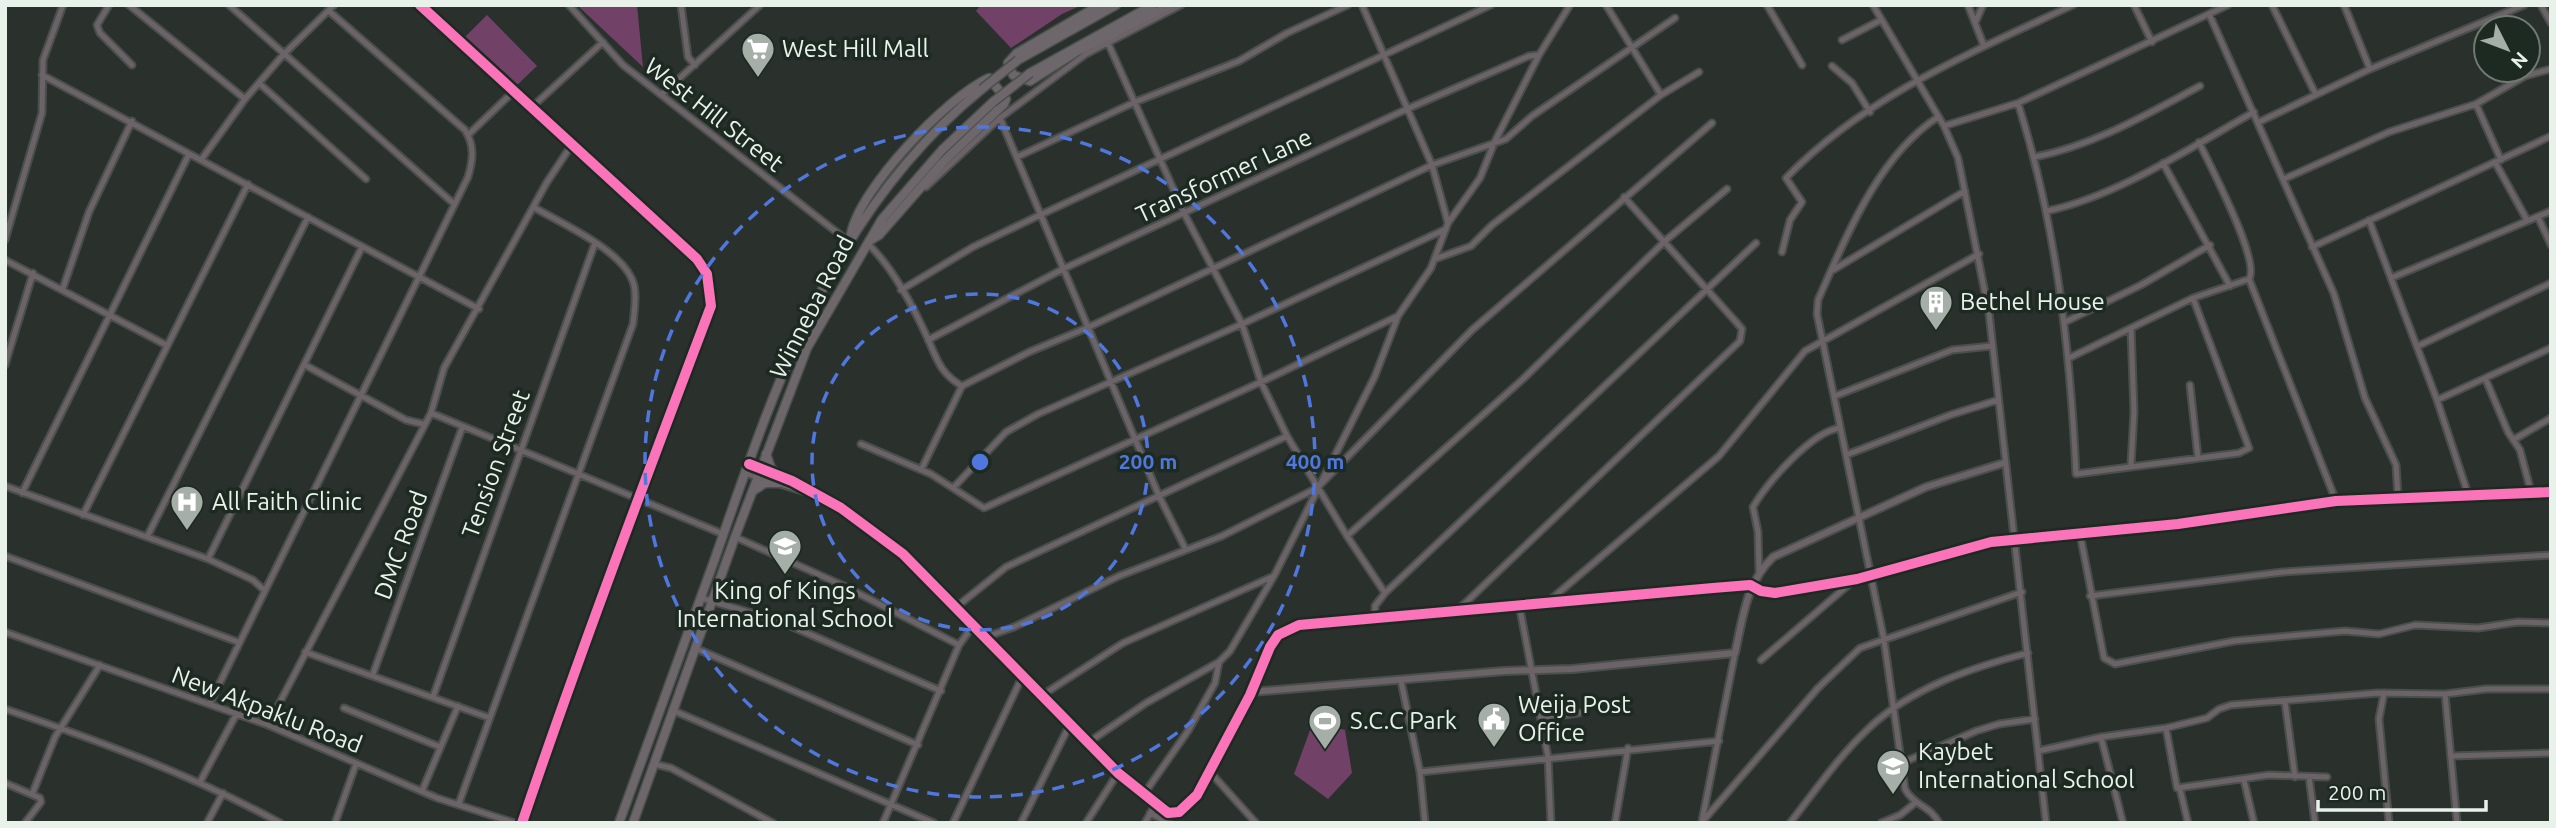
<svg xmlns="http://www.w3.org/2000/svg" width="2556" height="828" viewBox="0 0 2556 828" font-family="Ubuntu,sans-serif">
  <rect width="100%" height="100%" fill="#2a312d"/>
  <!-- green -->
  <path fill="#724167" d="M577 5H637L643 67Z
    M981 5H1082L1062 14 1011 48 976 11Z
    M487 15 537 66 516 86 464 38Z
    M1313 722 1345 730 1352 773 1328 799 1294 774Z"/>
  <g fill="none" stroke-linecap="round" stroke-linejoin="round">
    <defs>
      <path id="minor" d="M109 5 97 25 100 33 132 65
        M129 5 245 99
        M229 5 453 203
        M420 5 697 259 707 274 711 306C646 478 581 649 522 823
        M569 5 623 65 848 241
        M681 5 688 57 695 65
        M1362 5 1432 165 1448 223
        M1606 5 1661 95
        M1767 5 1802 65
        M1873 5 1944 126 1958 158 1989 313 2046 823
        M1968 5 1984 46
        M2134 5 2152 42
        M2272 5 2316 95
        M2344 5 2370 69
        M2541 5 2551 23
        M2210 16 2334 294 2365 398 2396 465 2398 497
        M1976 21 1983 5
        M1842 40 1881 20
        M1108 43 1185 215 1242 324 1261 382 1287 436 1347 536
        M1832 66 1852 83 1870 112
        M42 75 479 309
        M260 84 366 179
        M661 95 760 5
        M2018 103C2056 224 2070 347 2076 474L2239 453 2249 448 2193 298
        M2476 104 2501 160
        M532 107 603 42
        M1938 117C1878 156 1846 237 1818 300L1817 314 1884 640 1905 789C1914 806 1931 806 1939 823
        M1000 118 1159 496 1186 550
        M2259 122 2370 69 2524 5
        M1944 126 2018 103 2228 5
        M468 135 514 91
        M2199 142C2209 164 2261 261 2249 279L2336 501
        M1017 157 1135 102 1239 61 1287 33 1348 5
        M2035 157C2095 145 2147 114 2200 86
        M201 160 245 99 283 55 334 5
        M2495 162 2527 220
        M2163 163 2230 286
        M2284 179 2389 132 2476 104 2525 76 2551 69
        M926 187 1000 118 1086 54 1181 5
        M2047 211C2118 196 2191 147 2254 112
        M2538 217 2551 245
        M2369 220 2437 400 2468 494
        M5 240 42 113 43 60 63 5
        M867 243C893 267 913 306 928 339 937 360 941 374 962 386
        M2312 247 2551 136
        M1782 252 1790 220 1802 202 1786 178C1864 97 1972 52 2073 5
        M1435 259 1471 246 1492 225 1661 95 1699 72
        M5 260 166 345
        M1833 270 1965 191
        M2391 278 2551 211
        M63 288 89 212 132 121
        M901 290 973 247 1040 215 1491 5
        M2065 322 2141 285 2210 245
        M928 340 1063 269 1407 109 1529 56 1539 55
        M2418 346 2551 283
        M2069 358 2193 298 2249 279
        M5 365 33 273
        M305 365 406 420 423 424
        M2486 380 2508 432 2520 450 2531 492
        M2190 385 2198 458
        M1835 396 1952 350 1992 346
        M2437 400 2551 348
        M431 413 723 534
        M2513 440 2551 418
        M861 444 931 474 984 508 1261 382 1398 316
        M1846 455 1950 415 1998 400
        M2131 465 2134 412 2131 329
        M921 470 962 386 1029 352 1089 327 1432 165 1506 139 1532 116 1675 18
        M5 486 208 559 253 580 264 590
        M954 487 1006 432 1038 414 1242 324 1446 229
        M22 493 189 154
        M83 515 248 184
        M2080 534 2104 658 2115 664 2234 641 2299 635 2345 631 2379 634 2415 625 2478 628 2518 622 2551 623
        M147 537 308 217
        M735 537 842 585 959 645
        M5 556 238 642
        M208 559 362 247
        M1759 571 1758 532 1753 507C1767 483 1812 431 1840 428
        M1385 593 1347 536 1523 379 1665 241 1727 189
        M2090 596 2283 572 2551 555
        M701 598 779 621 941 691
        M1549 601 1719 456 1805 351 1979 254
        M1519 604 1548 757 1551 823
        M955 608 1006 567 1287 436
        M1459 609 1740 341 1742 329 1737 323 1624 197
        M1375 617V606L1385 593 1756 243
        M5 632 268 725 437 798 515 823
        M983 638 1014 627 1119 576 1222 536 1317 488 1472 330 1712 123
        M695 648 918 745
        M305 652 490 718
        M1761 660 1854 580
        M373 674 462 428
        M1401 681 1420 772 1425 823
        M1251 692 1278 635 1299 625 1713 588 1750 585 1761 591 1775 593 1857 579 1991 542 2178 524 2336 501 2551 492
        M2384 693 2379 719 2389 823
        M1044 694 1123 643 1274 576
        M2445 694 2457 823
        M433 697 595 243
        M2285 702 2295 777
        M210 703 468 177C473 160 475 146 465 130L329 11
        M344 708 440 747
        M5 709C99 741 193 775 280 823
        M672 710 934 823
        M1541 718 1579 713
        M268 725 431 413 444 368 547 182 573 143
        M2166 728 2177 788 2269 775 2327 777
        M2101 737 2123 823
        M1089 742 1146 703 1219 662
        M2038 751 2101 737 2166 728 2207 718 2219 709 2231 705 2378 693 2445 694 2486 689H2551
        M2451 756 2551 753
        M1902 763 1976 731 1999 724 2035 719
        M654 764 671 768 773 823
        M1210 772 1256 823
        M1420 772 1719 741
        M2309 777 2315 823
        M2244 780 2254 823
        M200 782 237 713
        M5 783 40 798 41 802 25 823
        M2180 789 2188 823
        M422 791 458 706
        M33 792 55 737 100 665
        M1144 794 1188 731 1215 683 1219 662 1230 651 1274 576 1375 376 1398 316 1431 268 1448 223 1480 178 1495 141 1539 55 1570 5
        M459 803 633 324C634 312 637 297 634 285 626 252 563 224 535 208
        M1150 813 1169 823
        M1702 821 1735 653
        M1702 822 1818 688 1860 648 2022 592
        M207 823 223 793
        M335 823 356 764
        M883 823 959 645 972 627
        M953 823 1023 675
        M1021 823 1071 722
        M1086 823 1118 773
        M1145 823 1155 805
        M1615 823 1628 748
        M1790 823C1815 791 1839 756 1869 728 1911 688 1973 667 2028 653
        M1881 823 1900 815 1915 803"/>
      <path id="tertiary" d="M749 464 792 481 841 508 903 554 1118 773 1168 813C1197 813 1238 718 1251 692L1504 671 1572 669 1735 653C1743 617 1746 583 1773 557L1926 487 2004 463
        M746 473 804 491"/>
      <path id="trunk" d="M1100 5 1017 53 1008 63 1013 75 1030 81 1076 52 1171 5
        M1018 60 1116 5
        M1030 73 1153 5
        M851 234C860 188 947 97 989 78L1006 99 1004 104 943 162 879 235 869 241
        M766 454 771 468 780 476
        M753 491 765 483H779
        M619 823C650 737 682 651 713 564 775 387 830 212 982 89
        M633 823 735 537 807 348 882 219 942 150 993 102"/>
    </defs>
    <!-- minor casing -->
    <use href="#minor" stroke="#494f4b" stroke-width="9"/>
    <!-- tertiary casing -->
    <use href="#tertiary" stroke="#494f4b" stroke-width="10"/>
    <!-- trunk casing -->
    <use href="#trunk" stroke="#494f4b" stroke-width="11"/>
    <!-- minor -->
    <use href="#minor" stroke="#6b6368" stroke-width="5"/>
    <!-- tertiary -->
    <use href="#tertiary" stroke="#6b6368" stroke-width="6"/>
    <!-- trunk -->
    <use href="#trunk" stroke="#6d666b" stroke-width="8"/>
    <defs>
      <path id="trunk-bridge" d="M982 89 1018 60
        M993 102 1030 73"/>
    </defs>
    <!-- trunk-bridge casing -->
    <use href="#trunk-bridge" stroke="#494f4b" stroke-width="11" stroke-linecap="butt"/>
    <!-- trunk-bridge -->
    <use href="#trunk-bridge" stroke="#6d666b" stroke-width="8"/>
    <defs>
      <path id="cycleway" d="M420 5 697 259 707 274 711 306C646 478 581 649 522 823
        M749 464 792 481 841 508 903 554 1118 773 1168 813 1179 812 1197 795 1250 695 1270 647 1278 635 1299 625 1713 588 1750 585 1761 591 1775 593 1857 579 1991 542 2178 524 2336 501 2551 492"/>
    </defs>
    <!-- cycleway casing -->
    <use href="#cycleway" stroke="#1d2a22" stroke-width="15"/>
    <!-- cycleway -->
    <use href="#cycleway" stroke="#fb73b8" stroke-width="10"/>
  </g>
  <!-- distance rings -->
  <g fill="none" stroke="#5077dd" stroke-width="3.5" stroke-dasharray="12 9">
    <circle cx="980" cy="462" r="168"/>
    <circle cx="980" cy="462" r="335"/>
  </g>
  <!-- icons -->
  <defs>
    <symbol id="supermarket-pin" viewBox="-11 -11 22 30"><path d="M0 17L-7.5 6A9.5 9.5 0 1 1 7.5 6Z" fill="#a6aea8" stroke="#1d2a22"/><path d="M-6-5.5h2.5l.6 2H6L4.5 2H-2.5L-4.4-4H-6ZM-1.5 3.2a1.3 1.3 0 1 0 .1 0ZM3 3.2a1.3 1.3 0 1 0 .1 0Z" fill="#fff"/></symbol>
    <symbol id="building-pin" viewBox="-11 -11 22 30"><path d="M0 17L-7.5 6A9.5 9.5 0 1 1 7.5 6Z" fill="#a6aea8" stroke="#1d2a22"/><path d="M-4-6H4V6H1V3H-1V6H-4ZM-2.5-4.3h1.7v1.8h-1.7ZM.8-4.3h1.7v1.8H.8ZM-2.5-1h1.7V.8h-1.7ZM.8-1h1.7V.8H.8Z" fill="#fff"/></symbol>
    <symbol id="hospital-pin" viewBox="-11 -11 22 30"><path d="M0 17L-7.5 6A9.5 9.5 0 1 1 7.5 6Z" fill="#a6aea8" stroke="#1d2a22"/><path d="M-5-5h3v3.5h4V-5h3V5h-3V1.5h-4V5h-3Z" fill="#fff"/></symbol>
    <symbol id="school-pin" viewBox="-11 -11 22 30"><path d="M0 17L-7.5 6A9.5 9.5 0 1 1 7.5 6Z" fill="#a6aea8" stroke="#1d2a22"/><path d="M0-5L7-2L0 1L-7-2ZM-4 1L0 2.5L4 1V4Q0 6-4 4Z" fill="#fff"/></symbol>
    <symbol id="civic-pin" viewBox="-11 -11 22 30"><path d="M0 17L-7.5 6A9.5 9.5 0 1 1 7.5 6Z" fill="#a6aea8" stroke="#1d2a22"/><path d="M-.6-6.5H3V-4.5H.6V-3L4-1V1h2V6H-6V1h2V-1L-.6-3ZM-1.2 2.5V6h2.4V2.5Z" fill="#fff"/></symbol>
    <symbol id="stadium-pin" viewBox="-11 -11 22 30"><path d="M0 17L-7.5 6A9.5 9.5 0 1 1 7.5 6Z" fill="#a6aea8" stroke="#1d2a22"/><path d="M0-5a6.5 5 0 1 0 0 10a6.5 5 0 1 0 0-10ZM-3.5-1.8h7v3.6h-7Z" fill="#fff"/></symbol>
  </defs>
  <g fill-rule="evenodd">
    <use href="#supermarket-pin" x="739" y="30" width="38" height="52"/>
    <use href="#building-pin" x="1917" y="283" width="38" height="52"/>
    <use href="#hospital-pin" x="168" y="483" width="38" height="52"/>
    <use href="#school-pin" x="766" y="527" width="38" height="52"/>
    <use href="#civic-pin" x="1475" y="700" width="38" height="52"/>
    <use href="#stadium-pin" x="1306" y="702" width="38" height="52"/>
    <use href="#school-pin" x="1874" y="747" width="38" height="52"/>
  </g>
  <g text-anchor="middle" stroke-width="7" stroke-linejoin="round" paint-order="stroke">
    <!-- poi labels -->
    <g font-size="24" fill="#e9f1eb" stroke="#1d2a22" text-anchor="start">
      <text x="782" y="57">West Hill Mall</text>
      <text x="1960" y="310">Bethel House</text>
      <text x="212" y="510">All Faith Clinic</text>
      <text x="785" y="599" text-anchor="middle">King of Kings<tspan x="785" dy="28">International School</tspan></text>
      <text x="1518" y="713">Weija Post<tspan x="1518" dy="28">Office</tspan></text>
      <text x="1350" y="729">S.C.C Park</text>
      <text x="1918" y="760">Kaybet<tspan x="1918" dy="28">International School</tspan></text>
    </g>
    <!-- street labels -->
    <g font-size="24" fill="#e9f1eb" stroke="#1d2a22">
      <text transform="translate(714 115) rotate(38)" y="8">West Hill Street</text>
      <text transform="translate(1224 176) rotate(-25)" y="8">Transformer Lane</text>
      <text transform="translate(812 307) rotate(-63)" y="8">Winneba Road</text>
      <text transform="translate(496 464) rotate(-70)" y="8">Tension Street</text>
      <text transform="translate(401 545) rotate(-70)" y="8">DMC Road</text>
      <text transform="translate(267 710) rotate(21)" y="8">New Akpaklu Road</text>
    </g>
  </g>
  <circle cx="980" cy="462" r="10" fill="#5077dd" stroke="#1d2a22" stroke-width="3.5"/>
  <g font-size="21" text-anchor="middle" font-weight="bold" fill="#5077dd" stroke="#1d2a22" stroke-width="7" stroke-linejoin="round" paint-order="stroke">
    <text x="1148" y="469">200 m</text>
    <text x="1315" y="469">400 m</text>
  </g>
  <!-- border -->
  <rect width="2556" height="828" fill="none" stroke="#e9f1eb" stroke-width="14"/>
  <!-- north arrow -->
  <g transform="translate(2507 49) rotate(132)"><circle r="33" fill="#1d2a22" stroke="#6f7a72" stroke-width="2"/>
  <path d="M0-5L12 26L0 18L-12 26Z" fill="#a6aea8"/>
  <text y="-10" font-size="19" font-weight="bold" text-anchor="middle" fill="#e9f1eb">N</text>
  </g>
  <!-- scale -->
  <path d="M2318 800v10h168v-10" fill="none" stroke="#e9f1eb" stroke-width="3.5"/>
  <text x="2328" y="800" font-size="21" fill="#e9f1eb" stroke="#1d2a22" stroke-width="5" paint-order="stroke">200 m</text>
</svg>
